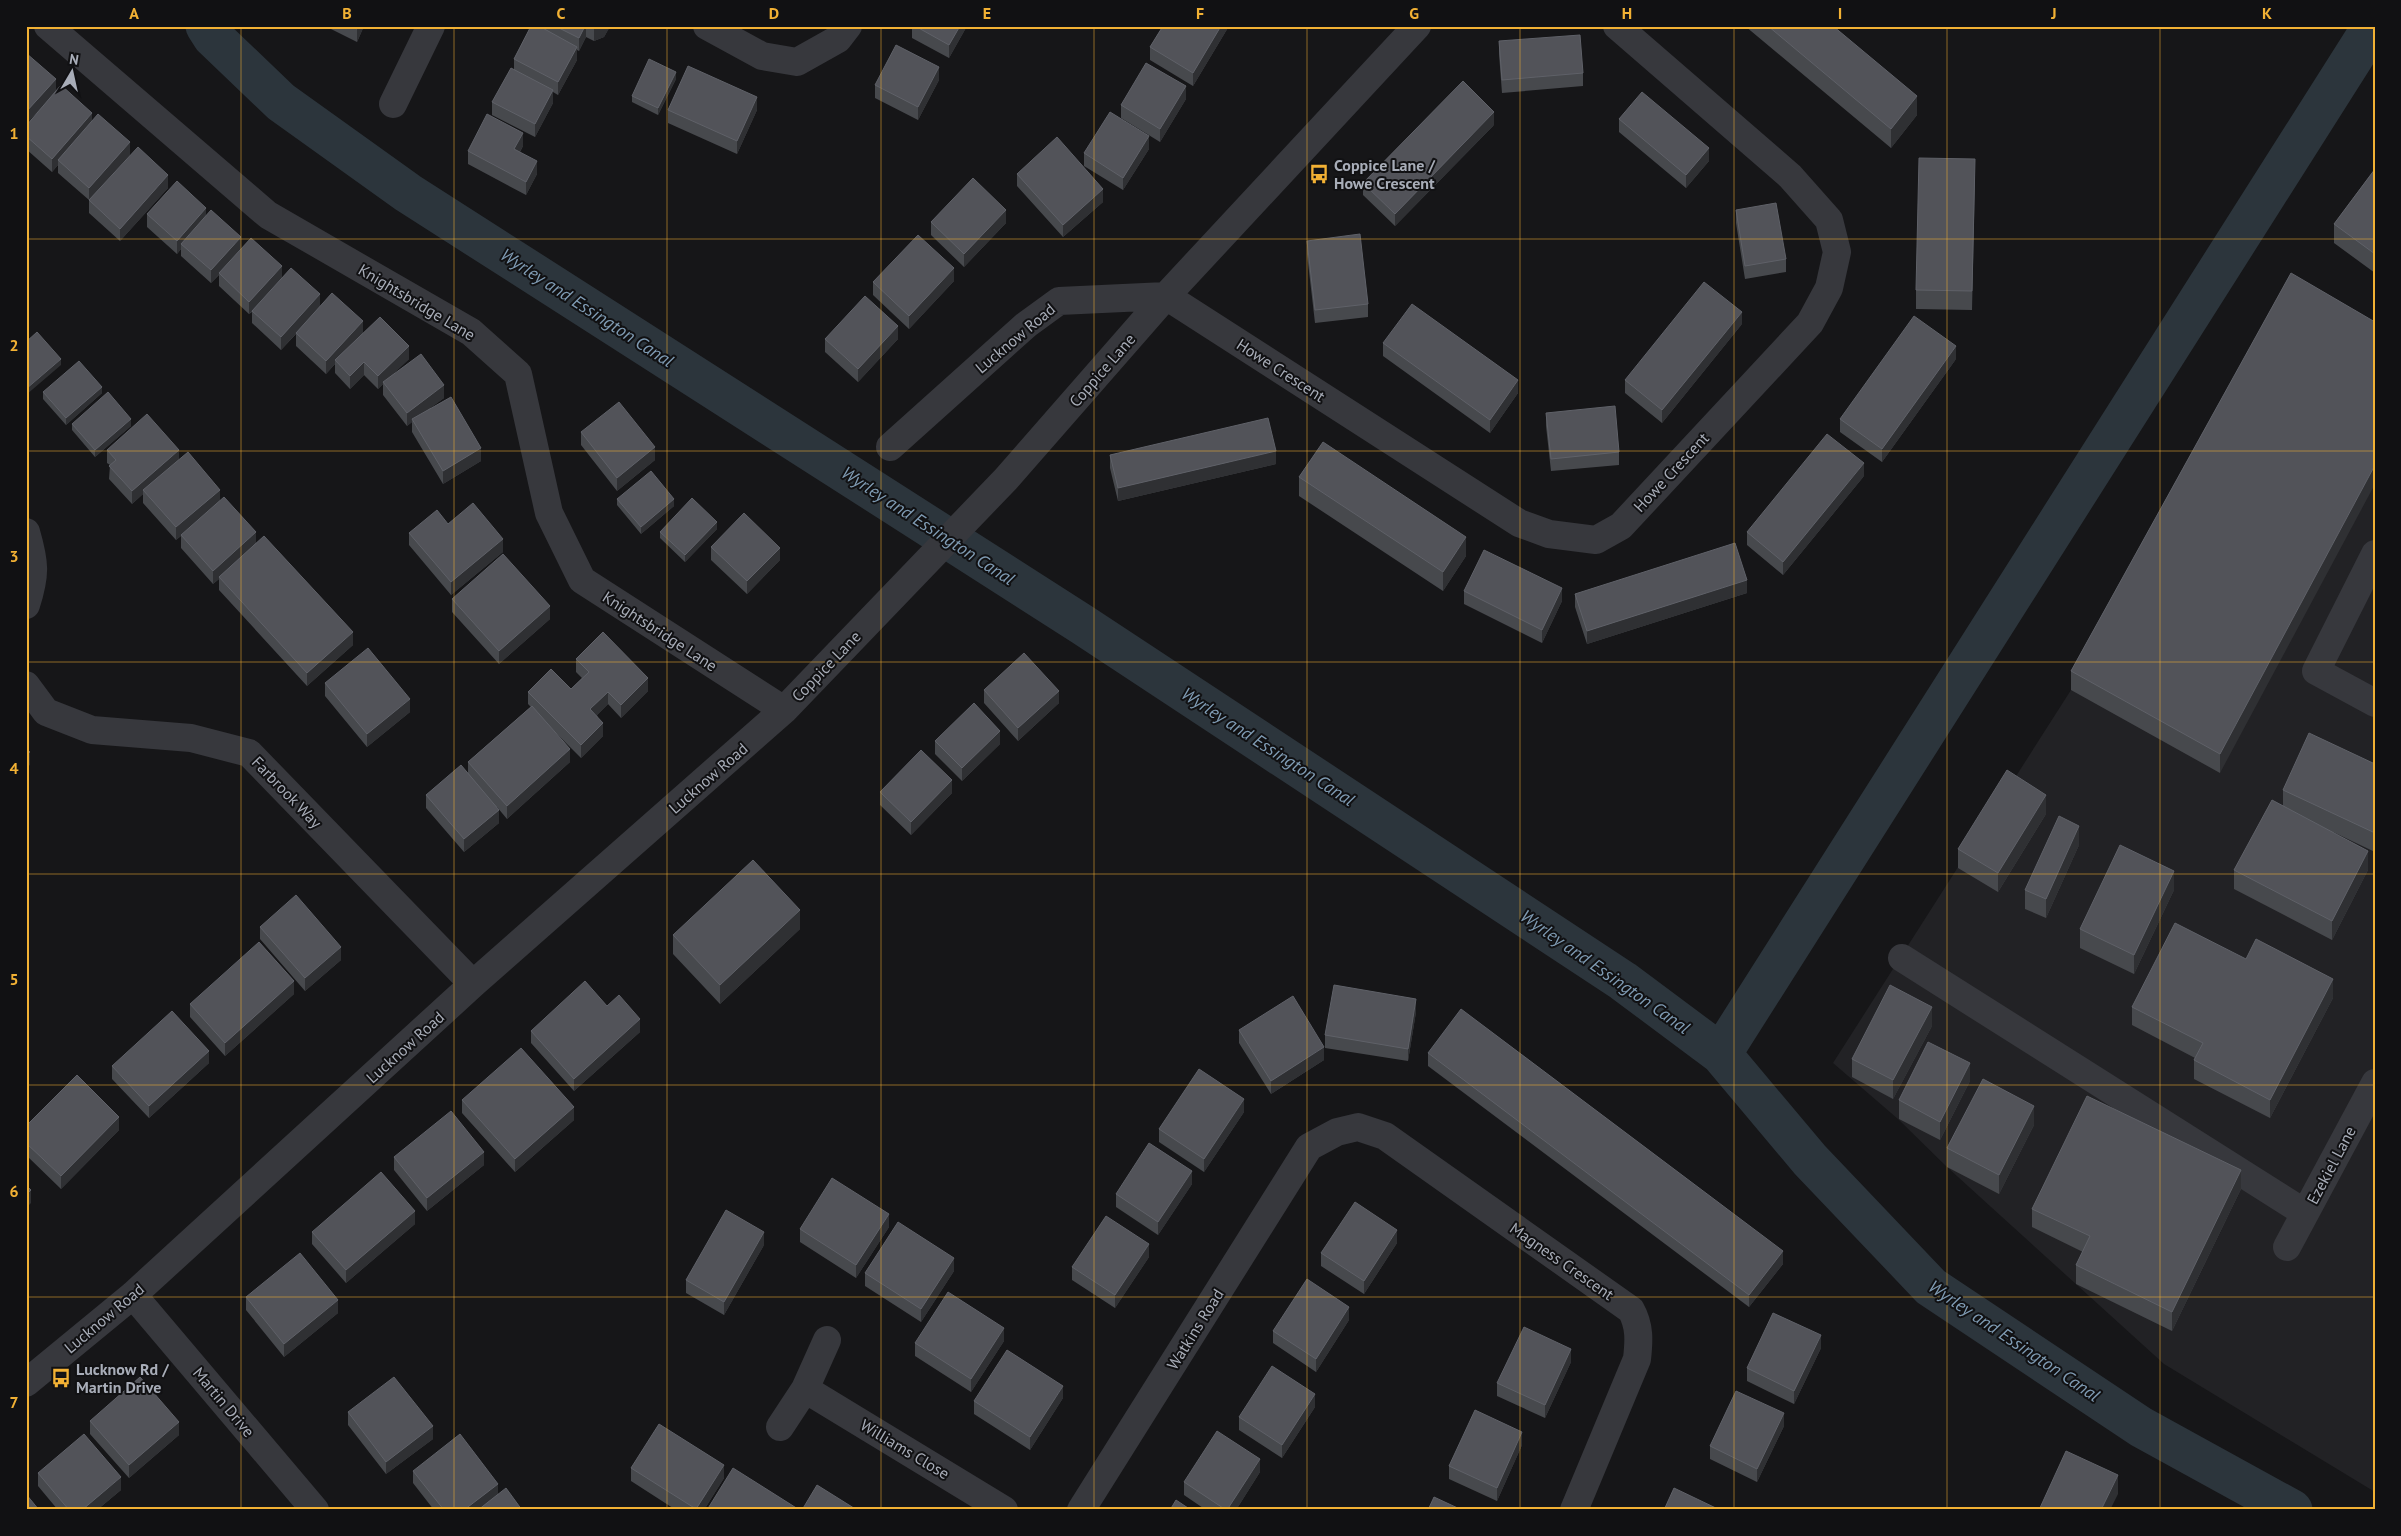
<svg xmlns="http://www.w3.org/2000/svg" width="2401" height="1536" viewBox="0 0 2401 1536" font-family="'PT Sans',sans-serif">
  <rect width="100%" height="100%" fill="#161618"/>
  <!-- built -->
  <path fill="#222225" d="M2375 341V1492L2164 1364 1947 1167 1898 1119 1833 1063 2071 690Z"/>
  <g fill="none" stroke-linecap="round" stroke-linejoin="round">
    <!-- canal -->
    <path stroke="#2c353c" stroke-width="41" d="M206 26 213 37 281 102 408 193 1083 625 1623 981 1721 1054 1810 1160 1931 1287 2141 1427 2292 1510
      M1721 1054 2373 26"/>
    <!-- minor -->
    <path stroke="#37383d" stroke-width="28" d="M48 26 268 215 471 332 518 374 549 513 582 580 784 710
      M707 26 762 56 797 62 838 39 848 26
      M393 104 431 26
      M890 447 1026 325 1059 301 1166 296 1519 523 1549 534 1596 540 1621 526 1810 323 1829 288 1837 252 1829 220 1790 176 1617 26
      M26 532C35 563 36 574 26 605
      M2375 554 2316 671 2375 703
      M26 685 46 712 92 730 191 738 249 753 473 984
      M1902 958 2305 1213
      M2287 1247 2375 1083
      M133 1295 315 1510
      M26 1383 133 1295 473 984 784 710 1006 479 1166 296 1417 26
      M805 1389 1004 1510
      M780 1427 805 1389 827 1340
      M1081 1510 1309 1147 1337 1132 1358 1127 1385 1136 1631 1310C1640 1326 1639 1341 1637 1359L1574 1510"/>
  </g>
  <!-- wall -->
  <path fill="#47494d" d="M325 26H364L357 42Z
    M531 26H610L604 37 594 41 586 37 579 51 577 50V60L558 95 553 92V103L535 137 492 115V102L514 70V59Z
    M912 26H967L949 58 912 38Z
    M1163 26H1229L1193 86 1150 60V47Z
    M1745 26H1833L1917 115 1891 148Z
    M1499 41 1583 73V86L1502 93 1499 54Z
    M26 53 56 92 92 121 130 155 101 187 168 188 120 241 89 213V200L58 173V165L52 172 26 149V126L48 101 26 124Z
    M676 79 658 115 632 102V96Z
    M939 80 918 120 875 98V85Z
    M1186 99 1160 142 1121 118V105Z
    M668 110H757L737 154 668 123Z
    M1619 119 1709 161 1686 188 1619 132Z
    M1494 125 1395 226 1363 195V183Z
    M523 146 520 152 537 174 526 195 468 164V151Z
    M1149 149 1123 190 1084 166V153Z
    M2375 169V273L2334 243V224Z
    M1017 174 1103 202 1063 237 1017 186Z
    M1975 177 1972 310 1916 309V290Z
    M1736 210 1786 259V272L1745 279 1736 223Z
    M147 214 206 215 241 250 282 278 320 306 363 334 409 359 393 374 444 398 430 408 481 461 443 484 412 432V422L407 426 383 395V384L378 389 364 375 350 389 335 373V364L326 374 296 346V334L281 350 252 323V312L249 314 219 286V275L211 283 181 256V249L177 254 147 227Z
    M931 222 1006 223 964 267 931 235Z
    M1307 241 1368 304V317L1315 323 1307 254Z
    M2291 273 2220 773 2071 690V671Z
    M954 281 909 329 873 295V282Z
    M1742 324 1662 423 1625 393V380Z
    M825 339H898L858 382 825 352Z
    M1383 343 1518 393 1490 433 1383 356Z
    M1956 359 1882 462 1840 432V419Z
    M43 392 102 393 66 425 43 399Z
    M1546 413 1619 452V465L1551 471 1546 426Z
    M72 424 131 426 95 457 72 430Z
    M581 432 655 460 617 491 581 445Z
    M107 450 179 460 220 500 256 543 353 645 307 686 219 590V579L213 584 181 548V536L176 540 143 503V494L132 504 109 479 110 465 107 463Z
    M1110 455 1276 464 1118 501 1110 468Z
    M1864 476 1783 575 1747 545V532Z
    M1299 477 1466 556 1443 591 1299 496Z
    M617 499 674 506 641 534 617 505Z
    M717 529 685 562 660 538V532Z
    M409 533 503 552 451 595 409 545Z
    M711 547 780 560 747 594 711 560Z
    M1464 591 1562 601 1542 643 1464 604Z
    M1747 593 1587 644 1575 607V594Z
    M452 599 550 619 499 664 452 612Z
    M576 659 648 691 621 718 608 704 597 715 603 736 581 758 550 727 570 762 507 819 497 807 499 823 464 852 426 808V795L468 773V762L531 707 528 704V692L571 689 582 678 576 672Z
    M325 683 410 712 367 747 325 696Z
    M984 690 1059 703 1018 741 984 703Z
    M935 741 1000 744 962 781 935 754Z
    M2375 764V852L2333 832 2368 870 2332 940 2234 889V870L2283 806V790Z
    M880 792 952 793 911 835 880 805Z
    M2046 814 1998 892 1958 868V849Z
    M2079 845 2046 918 2025 909V890Z
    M2174 890 2134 974 2080 948V929Z
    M260 927 341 960 305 991 260 939Z
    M800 929 720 1004 673 954V935Z
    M2246 959 2333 998 2270 1118 2194 1079V1060L2195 1058 2132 1025V1007Z
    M294 994 225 1056 190 1017V1004Z
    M607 1006 640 1032 574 1091 531 1043V1031Z
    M1416 1012 1408 1061 1325 1048V1035Z
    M1932 1026 1893 1099 1852 1077V1059Z
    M1239 1030 1324 1060 1271 1094 1239 1043Z
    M1428 1053 1783 1264 1749 1307 1428 1066Z
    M209 1063 149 1118 112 1079V1066Z
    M1970 1081 1940 1140 1899 1119V1100Z
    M462 1100 574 1120 515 1172 462 1113Z
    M1244 1112 1204 1172 1159 1142V1129Z
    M2034 1125 1999 1194 1947 1167V1148Z
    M26 1126 119 1130 61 1189 26 1155Z
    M394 1157 484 1165 427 1211 394 1170Z
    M1192 1184 1158 1235 1116 1207V1194Z
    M2241 1189 2172 1331 2076 1284V1265L2083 1252 2032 1227V1209Z
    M415 1224 346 1283 312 1244V1232Z
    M889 1227 856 1278 800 1242V1229Z
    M1397 1243 1364 1294 1321 1266V1253Z
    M764 1245 724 1315 686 1293V1280Z
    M1149 1257 1115 1308 1072 1280V1267Z
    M954 1271 921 1322 865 1286V1273Z
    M246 1297 338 1313 284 1357 246 1310Z
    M1349 1320 1316 1372 1273 1343V1331Z
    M1004 1341 971 1392 915 1356V1343Z
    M1821 1348 1794 1404 1747 1381V1368Z
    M1571 1362 1545 1418 1497 1396V1383Z
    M1063 1398 1030 1450 974 1414V1401Z
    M1315 1407 1282 1458 1239 1430V1417Z
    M348 1412 433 1439 386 1474 348 1425Z
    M90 1421 179 1435 129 1478 90 1434Z
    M1784 1426 1757 1482 1710 1459V1446Z
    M1522 1445 1497 1501 1449 1479V1466Z
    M631 1468 724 1478 704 1510H676L631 1481Z
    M413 1471 498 1494 522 1510H434L413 1483Z
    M1260 1472 1236 1510H1206L1184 1495V1482Z
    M38 1473 121 1490 97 1510H58L38 1486Z"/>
  <!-- shaded-wall -->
  <path fill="#2f3033" d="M358 26H364L357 42V29Z
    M585 26H586V37L579 51V38Z
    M600 26H610V27L604 37 594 41V28Z
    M960 26H967L949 58V45Z
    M1221 26H1229L1193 86V73Z
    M577 47V60L558 95V82Z
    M939 67V80L918 120V107Z
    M676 72V79L658 115V108Z
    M56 79V92L26 124V112Z
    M1186 86V99L1160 142V129Z
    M553 90V103L535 137V124Z
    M1917 96V115L1891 148V129Z
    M757 97V110L737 154V141Z
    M1494 112V125L1395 226V214Z
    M92 113V126L58 160V165L52 172V159Z
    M523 133V146L514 162V149Z
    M1149 136V149L1123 190V178Z
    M130 142V155L89 201V188Z
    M1709 148V161L1686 188V175Z
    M537 161V174L526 195V182Z
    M168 175V188L120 241V229Z
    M1103 189V202L1063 237V225Z
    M206 208V221L181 244V249L177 254V241Z
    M1006 210V223L964 267V254Z
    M241 237V250L211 283V270Z
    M282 266V279L249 314V302Z
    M954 268V281L909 329V316Z
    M320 294V307L281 350V337Z
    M1742 312V324L1662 423V410Z
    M363 321V334L335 360V364L326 374V361Z
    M28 322V328L26 330V324Z
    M898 326V339L858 382V369Z
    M409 346V359L384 383 383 382V384L378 389V376Z
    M1956 346V359L1882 462V449Z
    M61 359V365L26 395V389Z
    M364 362V375L350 389V376Z
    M1518 380V393L1490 433V420Z
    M444 385V398L413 421 412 419V422L407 426V413Z
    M102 387V393L66 425V418Z
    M131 419V426L95 457V450Z
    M655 447V460L617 491V478Z
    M481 448V461L443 484V471Z
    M179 450V463L143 490V494L132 504V491Z
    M1276 451V464L1118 501V488Z
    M1864 463V476L1783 575V562Z
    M2375 465V484L2220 773V754Z
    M220 490V503L176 540V527Z
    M674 499V506L641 534V527Z
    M717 522V529L685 562V555Z
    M256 532V545L219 577V579L213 584V571Z
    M1466 537V556L1443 591V572Z
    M503 539V552L451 595V582Z
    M780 548V560L747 594V581Z
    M1747 580V593L1587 644V631Z
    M1562 588V601L1542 643V630Z
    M550 606V619L499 664V651Z
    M353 632V645L307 686V673Z
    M648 678V691L621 718V705Z
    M1059 691V703L1018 741V728Z
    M608 692V704L590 722V709Z
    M410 699V712L367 747V734Z
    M603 723V736L581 758V745Z
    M1000 731V744L962 781V768Z
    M570 749V762L507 819V806Z
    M30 752V765L26 768V755Z
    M952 780V793L911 835V822Z
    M2046 795V814L1998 892V873Z
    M499 810V823L464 852V839Z
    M2079 826V845L2046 918V899Z
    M2368 851V870L2332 940V921Z
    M2174 871V890L2134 974V955Z
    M800 910V929L720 1004V985Z
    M341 947V960L305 991V978Z
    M2333 979V998L2270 1118V1100Z
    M294 981V994L225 1056V1043Z
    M1416 999V1012L1408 1061V1049Z
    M1932 1007V1026L1893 1099V1080Z
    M640 1019V1032L574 1091V1079Z
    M1324 1047V1060L1271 1094V1081Z
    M209 1051V1063L149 1118V1106Z
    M1970 1063V1081L1940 1140V1122Z
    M1244 1099V1112L1204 1172V1159Z
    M2034 1106V1125L1999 1194V1175Z
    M574 1107V1120L515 1172V1159Z
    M119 1117V1130L61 1189V1176Z
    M484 1152V1165L427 1211V1198Z
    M2241 1170V1189L2172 1331V1312Z
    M1192 1171V1184L1158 1235V1222Z
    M31 1190V1203L26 1208V1195Z
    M415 1211V1224L346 1283V1270Z
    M889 1214V1227L856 1278V1265Z
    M1397 1230V1243L1364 1294V1281Z
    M764 1232V1245L724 1315V1302Z
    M1149 1244V1257L1115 1308V1295Z
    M1783 1251V1264L1749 1307V1295Z
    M954 1258V1271L921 1322V1309Z
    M338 1300V1313L284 1357V1344Z
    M1349 1307V1320L1316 1372V1359Z
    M1004 1328V1341L971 1392V1379Z
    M1821 1335V1348L1794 1404V1391Z
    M1571 1349V1362L1545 1418V1405Z
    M1063 1386V1398L1030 1450V1437Z
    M1315 1394V1407L1282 1458V1445Z
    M1784 1413V1426L1757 1482V1469Z
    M179 1422V1435L129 1478V1465Z
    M433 1426V1439L386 1474V1462Z
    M1522 1432V1445L1497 1501V1488Z
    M1260 1459V1472L1236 1510H1227Z
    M724 1465V1478L704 1510H696Z
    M2118 1475V1494L2110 1510H2101Z
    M121 1477V1490L97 1510H82Z
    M498 1484V1497L481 1510H464Z"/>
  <!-- building -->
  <path fill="#525359" stroke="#5f6168" d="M351 26H358L357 29Z
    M531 26H539L577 47 558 82 514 59Z
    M555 26H585L579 38Z
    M590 26H600L594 28Z
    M915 26H960L949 45Z
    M1163 26H1221L1193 73 1150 47Z
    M1768 26H1833L1917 96 1891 129Z
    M1580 35 1583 73 1502 80 1499 41Z
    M896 45 939 67 918 107 875 85Z
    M26 53 56 79 26 112Z
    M649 59 676 72 658 108 632 96Z
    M1146 63 1186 86 1160 129 1121 105Z
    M688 66 757 97 737 141 668 110Z
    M511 68 553 90 535 124 492 102Z
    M1463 81 1494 112 1395 214 1363 183Z
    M61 85 92 113 52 159 26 136V126Z
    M1642 92 1709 148 1686 175 1619 119Z
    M1110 112 1149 136 1123 178 1084 153Z
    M98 114 130 142 89 188 58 160Z
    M487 114 523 133 514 149 537 161 526 182 468 151Z
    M1057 137 1103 189 1063 225 1017 174Z
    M138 147 168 175 120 229 89 200Z
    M1919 158 1975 159 1972 291 1916 290Z
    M2375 169V254L2334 224Z
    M973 178 1006 210 964 254 931 222Z
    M177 181 206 208 177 241 147 214Z
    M1776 203 1786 259 1745 266 1736 210Z
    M211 210 241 237 211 270 181 244Z
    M1360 234 1368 304 1315 310 1307 241Z
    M918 235 954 268 909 316 873 282Z
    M251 238 282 266 249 302 219 273Z
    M291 268 320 294 281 337 252 311Z
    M2291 273 2375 322V465L2220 754 2071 671Z
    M1704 282 1742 312 1662 410 1625 380Z
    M332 293 363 321 326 361 296 333Z
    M865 296 898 326 858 369 825 339Z
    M1412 304 1518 380 1490 420 1383 343Z
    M1914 316 1956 346 1882 449 1840 419Z
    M380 317 409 346 378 376 364 362 350 376 335 360Z
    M37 332 61 359 26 389V342Z
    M421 354 444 385 407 413 383 382Z
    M79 361 102 387 66 418 43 392Z
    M108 392 131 419 95 450 72 424Z
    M451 397 481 448 443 471 412 419Z
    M619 402 655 447 617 478 581 432Z
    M1615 406 1619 452 1551 459 1546 413Z
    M147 414 179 450 132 491 109 466 116 460 107 450Z
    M1268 418 1276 451 1118 488 1110 455Z
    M1827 434 1864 463 1783 562 1747 532Z
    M1323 442 1466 537 1443 572 1299 477Z
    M188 452 220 490 176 527 143 490Z
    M651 471 674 499 641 527 617 499Z
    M224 497 256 532 213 571 181 535Z
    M692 498 717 522 685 555 660 532Z
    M473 503 503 539 451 582 409 533 437 510 448 524Z
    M744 513 780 548 747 581 711 547Z
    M264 536 353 632 307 673 219 577Z
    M1735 543 1747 580 1587 631 1575 594Z
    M1484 550 1562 588 1542 630 1464 591Z
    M503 554 550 606 499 651 452 599Z
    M603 632 648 678 621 705 608 692 590 709 603 723 581 745 528 692 551 669 571 689 589 672 576 659Z
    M368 648 410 699 367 734 325 683Z
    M1024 653 1059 691 1018 728 984 690Z
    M974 703 1000 731 962 768 935 741Z
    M532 706 570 749 507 806 468 762Z
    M2309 733 2375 764V833L2283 790Z
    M26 748 30 752 26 755Z
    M921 750 952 780 911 822 880 792Z
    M461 765 499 810 464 839 426 795Z
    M2007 770 2046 795 1998 873 1958 849Z
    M2272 800 2368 851 2332 921 2234 870Z
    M2059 816 2079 826 2046 899 2025 890Z
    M2120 845 2174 871 2134 955 2080 929Z
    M753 860 800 910 720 985 673 935Z
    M296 895 341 947 305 978 260 927Z
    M2175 923 2246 959 2256 939 2333 979 2270 1100 2194 1060 2203 1043 2132 1007Z
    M259 942 294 981 225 1043 190 1004Z
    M585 981 607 1006 619 995 640 1019 574 1079 531 1031Z
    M1334 985 1416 999 1408 1049 1325 1035Z
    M1890 985 1932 1007 1893 1080 1852 1059Z
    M1293 996 1324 1047 1271 1081 1239 1030Z
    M1461 1009 1783 1251 1749 1295 1428 1053Z
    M172 1011 209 1051 149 1106 112 1066Z
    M1928 1042 1970 1063 1940 1122 1899 1100Z
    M521 1048 574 1107 515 1159 462 1100Z
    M1199 1069 1244 1099 1204 1159 1159 1129Z
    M77 1075 119 1117 61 1176 26 1143V1126Z
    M1983 1079 2034 1106 1999 1175 1947 1148Z
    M2087 1096 2241 1170 2172 1312 2076 1265 2090 1236 2032 1209Z
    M451 1111 484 1152 427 1198 394 1157Z
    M1149 1143 1192 1171 1158 1222 1116 1194Z
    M381 1172 415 1211 346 1270 312 1232Z
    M832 1178 889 1214 856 1265 800 1229Z
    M26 1185 31 1190 26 1195Z
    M1355 1202 1397 1230 1364 1281 1321 1253Z
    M726 1210 764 1232 724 1302 686 1280Z
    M1106 1216 1149 1244 1115 1295 1072 1267Z
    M898 1222 954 1258 921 1309 865 1273Z
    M300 1253 338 1300 284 1344 246 1297Z
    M1307 1279 1349 1307 1316 1359 1273 1331Z
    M948 1292 1004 1328 971 1379 915 1343Z
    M1773 1313 1821 1335 1794 1391 1747 1368Z
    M1524 1327 1571 1349 1545 1405 1497 1383Z
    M1007 1350 1063 1386 1030 1437 974 1401Z
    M1272 1366 1315 1394 1282 1445 1239 1417Z
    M140 1377 179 1422 129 1465 90 1421Z
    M394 1377 433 1426 386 1462 348 1412Z
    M1736 1391 1784 1413 1757 1469 1710 1446Z
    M1475 1410 1522 1432 1497 1488 1449 1466Z
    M659 1424 724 1465 696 1509 631 1468Z
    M1217 1431 1260 1459 1227 1510H1226L1184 1482Z
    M84 1434 121 1477 82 1510H69L38 1473Z
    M460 1434 498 1484 464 1510H444L413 1471Z
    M2066 1451 2118 1475 2101 1510H2039Z
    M733 1468 798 1509V1510H707Z
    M817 1485 857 1510H802Z
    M506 1488 522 1510H478Z
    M1674 1488 1720 1510H1664Z
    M26 1494 39 1510H26Z
    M1434 1497 1462 1510H1428Z
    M1176 1500 1191 1510H1170Z"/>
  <!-- grid -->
  <path fill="none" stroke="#f2b134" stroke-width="1" stroke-opacity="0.55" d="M241 26V1510M454 26V1510M667 26V1510M881 26V1510M1094 26V1510M1307 26V1510M1520 26V1510M1734 26V1510M1947 26V1510M2160 26V1510M26 239H2375M26 451H2375M26 662H2375M26 874H2375M26 1085H2375M26 1297H2375"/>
  <!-- icons -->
  <defs>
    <symbol id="bus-bare" viewBox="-9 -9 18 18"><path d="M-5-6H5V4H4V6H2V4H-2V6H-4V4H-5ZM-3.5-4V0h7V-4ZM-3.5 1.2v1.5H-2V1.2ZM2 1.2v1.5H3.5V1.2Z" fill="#f2b134" stroke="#111113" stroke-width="2.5" paint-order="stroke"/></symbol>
  </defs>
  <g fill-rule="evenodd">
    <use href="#bus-bare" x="1305" y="160" width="28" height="28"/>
    <use href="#bus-bare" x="47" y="1364" width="28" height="28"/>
  </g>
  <g text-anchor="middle" stroke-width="4" stroke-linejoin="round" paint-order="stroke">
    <!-- poi labels -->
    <g font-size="16" font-weight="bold" fill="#a8adb8" stroke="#111113" text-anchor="start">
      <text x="1334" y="171">Coppice Lane /<tspan x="1334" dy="18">Howe Crescent</tspan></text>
      <text x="76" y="1375">Lucknow Rd /<tspan x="76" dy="18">Martin Drive</tspan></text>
    </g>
    <!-- street labels -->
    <g font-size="16" fill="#a8adb8" stroke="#111113">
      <text transform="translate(417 302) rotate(31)" y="6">Knightsbridge Lane</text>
      <text transform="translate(1015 338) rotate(-40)" y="6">Lucknow Road</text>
      <text transform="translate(1102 370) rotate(-49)" y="6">Coppice Lane</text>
      <text transform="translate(1281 370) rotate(33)" y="6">Howe Crescent</text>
      <text transform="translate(1671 472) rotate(-47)" y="6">Howe Crescent</text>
      <text transform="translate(660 631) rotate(33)" y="6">Knightsbridge Lane</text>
      <text transform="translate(826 666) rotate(-46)" y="6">Coppice Lane</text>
      <text transform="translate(708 778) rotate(-41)" y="6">Lucknow Road</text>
      <text transform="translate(287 792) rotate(46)" y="6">Farbrook Way</text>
      <text transform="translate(405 1047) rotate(-42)" y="6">Lucknow Road</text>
      <text transform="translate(2331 1165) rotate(-62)" y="6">Ezekiel Lane</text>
      <text transform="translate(1562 1261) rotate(35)" y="6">Magness Crescent</text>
      <text transform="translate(104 1318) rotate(-40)" y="6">Lucknow Road</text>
      <text transform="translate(1195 1329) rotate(-58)" y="6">Watkins Road</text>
      <text transform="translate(224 1402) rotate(50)" y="6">Martin Drive</text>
      <text transform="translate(905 1449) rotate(31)" y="6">Williams Close</text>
    </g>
    <!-- water labels -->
    <g font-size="18" font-style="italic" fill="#7f9bb3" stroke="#111113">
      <text transform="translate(587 308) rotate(33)" y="6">Wyrley and Essington Canal</text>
      <text transform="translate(928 526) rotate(33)" y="6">Wyrley and Essington Canal</text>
      <text transform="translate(1268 747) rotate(33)" y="6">Wyrley and Essington Canal</text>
      <text transform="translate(1605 972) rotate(35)" y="6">Wyrley and Essington Canal</text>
      <text transform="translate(2014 1341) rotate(34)" y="6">Wyrley and Essington Canal</text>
    </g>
  </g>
  <!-- border -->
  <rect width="2401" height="1536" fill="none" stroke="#111113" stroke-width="55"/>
  <!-- north arrow -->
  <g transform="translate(72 72) rotate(9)" stroke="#111113" stroke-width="4" paint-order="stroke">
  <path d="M0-4L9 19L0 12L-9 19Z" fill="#a8adb8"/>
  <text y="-8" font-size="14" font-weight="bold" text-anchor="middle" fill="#a8adb8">N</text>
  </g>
  <rect x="28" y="28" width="2346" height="1480" fill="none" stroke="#f2b134" stroke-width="2"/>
  <g font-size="16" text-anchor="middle" font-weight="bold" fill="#f2b134">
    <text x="134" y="19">A</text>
    <text x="347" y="19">B</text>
    <text x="561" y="19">C</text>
    <text x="774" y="19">D</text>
    <text x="987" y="19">E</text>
    <text x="1200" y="19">F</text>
    <text x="1414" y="19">G</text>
    <text x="1627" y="19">H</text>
    <text x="1840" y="19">I</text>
    <text x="2054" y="19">J</text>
    <text x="2267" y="19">K</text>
    <text x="14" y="139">1</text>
    <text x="14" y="351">2</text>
    <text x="14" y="562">3</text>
    <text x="14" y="774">4</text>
    <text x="14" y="985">5</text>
    <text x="14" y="1197">6</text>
    <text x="14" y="1408">7</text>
  </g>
</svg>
